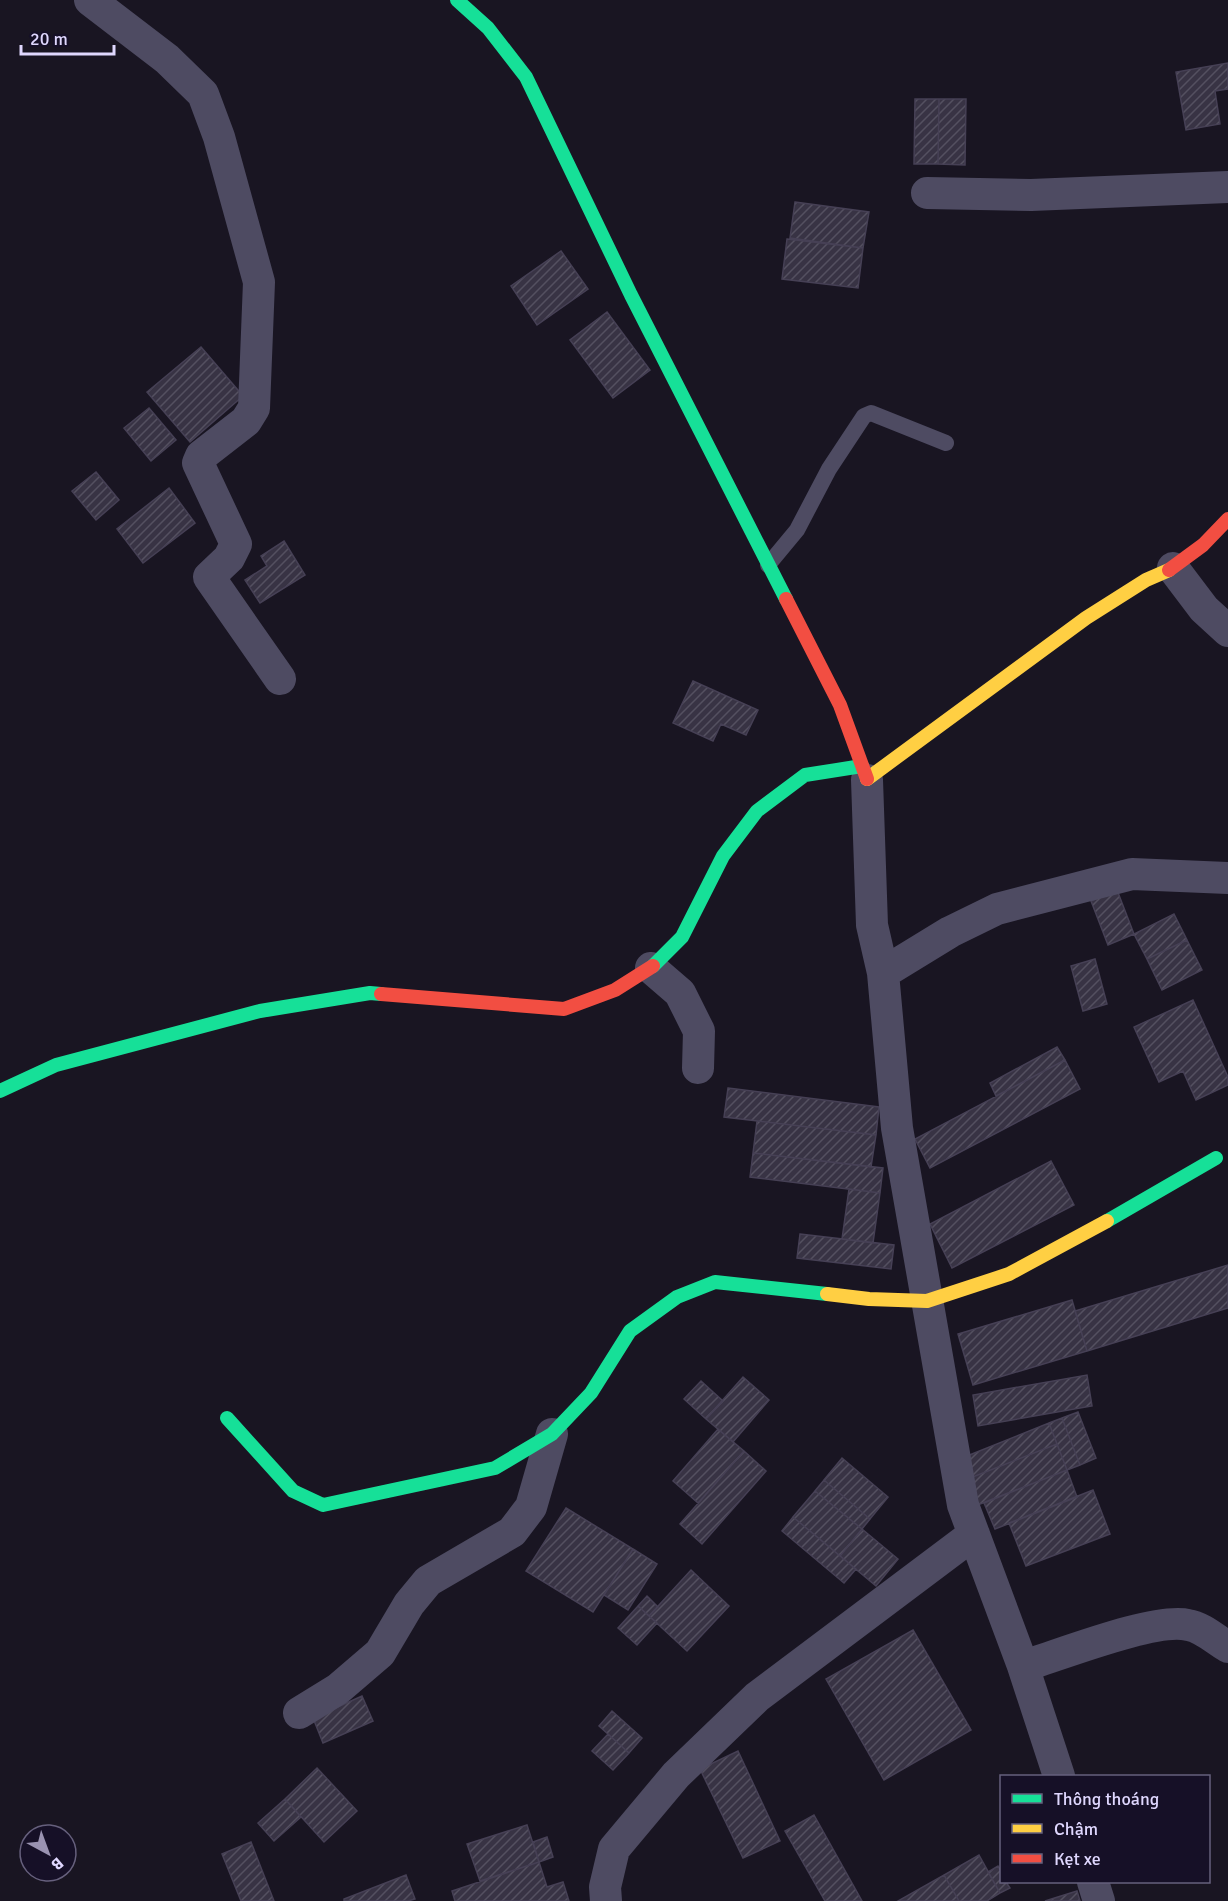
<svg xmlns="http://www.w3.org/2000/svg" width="1228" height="1901" viewBox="0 0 1228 1901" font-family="Signika,sans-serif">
  <defs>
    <pattern id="building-hatch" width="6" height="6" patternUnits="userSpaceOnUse" patternTransform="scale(1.5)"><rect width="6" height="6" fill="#383344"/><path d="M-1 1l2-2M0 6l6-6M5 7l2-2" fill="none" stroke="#545060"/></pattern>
  </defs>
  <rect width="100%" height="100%" fill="#191522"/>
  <!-- building -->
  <path fill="url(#building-hatch)" stroke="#464055" stroke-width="1.5" d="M1228 63V89L1215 91 1220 124 1186 130 1176 72Z
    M915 99H939L938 164H914Z
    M939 99H966L965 165 938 164Z
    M795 202 869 212 863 248 790 238Z
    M787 239 863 248 858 288 782 279Z
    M561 251 588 289 537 325 511 286Z
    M607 312 650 370 613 398 570 340Z
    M201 347 243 396 190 442 147 392Z
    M149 408 176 440 151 461 124 428Z
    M96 472 119 500 96 520 72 491Z
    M169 488 195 523 143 563 117 529Z
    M284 541 305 575 260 603 245 580 267 566 261 556Z
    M693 681 758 710 746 735 721 724 713 741 673 723Z
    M1117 890 1134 934 1108 945 1091 901Z
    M1174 914 1187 940 1147 959 1134 934Z
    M1187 940 1202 970 1162 990 1147 959Z
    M1095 959 1107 1004 1083 1011 1071 966Z
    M1193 1000 1228 1077V1085L1196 1100 1183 1071 1159 1082 1134 1027Z
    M1057 1047 1065 1060 996 1096 990 1083Z
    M1065 1060 1080 1089 930 1168 915 1139Z
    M728 1088 879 1107 876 1135 724 1117Z
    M757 1121 876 1135 871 1167 753 1153Z
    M753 1153 883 1168 880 1193 750 1177Z
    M1051 1161 1074 1205 952 1268 930 1224Z
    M849 1189 880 1193 873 1243 842 1239Z
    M800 1234 894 1245 891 1269 797 1258Z
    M1228 1265V1308L1087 1351 1075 1311Z
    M1072 1300 1087 1351 973 1385 958 1334Z
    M1087 1375 1092 1406 978 1426 973 1395Z
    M743 1377 769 1400 733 1442 706 1419Z
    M701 1381 723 1401 706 1419 684 1399Z
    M1078 1412 1096 1458 1080 1465 1062 1418Z
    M1062 1418 1080 1465 1067 1470 1049 1423Z
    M1049 1423 1057 1444 965 1480 957 1460Z
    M718 1429 744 1451 698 1503 673 1481Z
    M1057 1444 1067 1470 975 1506 965 1480Z
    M744 1451 766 1471 702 1544 680 1524Z
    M842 1458 888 1497 870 1519 824 1480Z
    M1067 1470 1077 1497 995 1529 984 1503Z
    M824 1480 870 1519 862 1529 815 1491Z
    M1093 1490 1110 1534 1026 1566 1009 1523Z
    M815 1491 862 1529 840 1556 793 1517Z
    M566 1508 633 1549 593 1612 526 1571Z
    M793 1517 856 1569 844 1583 782 1531Z
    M862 1529 898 1559 876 1586 840 1556Z
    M633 1549 657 1564 628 1610 604 1595Z
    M691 1570 729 1606 687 1651 649 1616Z
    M647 1596 658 1607 649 1616 638 1606Z
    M638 1606 657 1623 637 1645 618 1628Z
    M913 1630 971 1730 884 1780 826 1679Z
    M362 1696 373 1721 323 1743 313 1718Z
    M612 1711 642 1738 629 1753 599 1726Z
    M608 1734 629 1753 613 1770 592 1751Z
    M738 1751 780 1841 743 1858 700 1769Z
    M317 1768 357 1811 324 1842 285 1799Z
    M285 1799 301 1817 274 1841 258 1823Z
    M814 1815 862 1901H825L785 1831Z
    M527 1825 539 1862 480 1881 467 1844Z
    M547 1837 553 1857 539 1862 533 1842Z
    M251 1842 274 1901H241L222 1854Z
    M979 1855 1000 1893 987 1901H959L944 1875Z
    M539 1862 547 1887 563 1882 569 1901H455L452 1891Z
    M998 1866 1002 1873V1882H1006L1010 1888 1000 1893 988 1872Z
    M406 1875 415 1899 408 1901H344V1899Z
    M944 1875 959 1901H898Z
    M1077 1891 1080 1901H1045Z"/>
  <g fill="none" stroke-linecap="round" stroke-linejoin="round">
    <!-- lane -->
    <path stroke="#4e4b62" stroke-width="16" d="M768 565 797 530 829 469 864 416 871 413 946 443"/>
    <!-- street -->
    <path stroke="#4e4b62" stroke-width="32" d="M90 0 167 59 203 94 219 137 259 282 254 408 246 421 201 456 198 463 236 544 229 558 209 577 280 679
      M927 193 1031 195 1228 187
      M1173 568 1204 609 1228 631
      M867 780 872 925 883 973 897 1128 963 1505 1023 1666 1059 1776
      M651 968 680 993 699 1031 698 1068
      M883 973 950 932 997 909 1132 874 1228 878
      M1023 1666C1060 1655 1155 1617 1188 1625 1202 1627 1216 1640 1228 1647
      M299 1713 338 1689 380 1653 409 1604 428 1581 512 1532 531 1507 552 1434
      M1093 1882 1099 1901
      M606 1901 605 1887 614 1849 676 1775 757 1697 974 1534"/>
    <!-- fast -->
    <path stroke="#16e098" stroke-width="14" d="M457 0 488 28 526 77 631 295 786 599
      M653 966 682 937 723 856 757 811 805 775 862 766
      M0 1091 56 1065 260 1011 370 993 381 994
      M1107 1221 1216 1158
      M227 1418 293 1491 323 1505 495 1468 552 1434 591 1393 630 1331 677 1297 715 1282 827 1294"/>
    <!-- slow -->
    <path stroke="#ffcf43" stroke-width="14" d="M867 779 1086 618 1146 580 1169 570
      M827 1294 869 1299 927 1301 1009 1274 1107 1221"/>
    <!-- jam -->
    <path stroke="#f24e42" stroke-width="14" d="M1169 570 1203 545 1228 519
      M786 599 840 705 867 779
      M381 994 564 1009 615 990 653 966"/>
  </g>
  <!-- legend -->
  <rect x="1000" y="1775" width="210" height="108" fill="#161027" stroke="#66607d" stroke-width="1.5"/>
  <rect x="1012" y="1794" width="30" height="9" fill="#16e098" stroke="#66607d" stroke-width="1.5"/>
  <text x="1054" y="1805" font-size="18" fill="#dfd7fe">Thông thoáng</text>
  <rect x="1012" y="1824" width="30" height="9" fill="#ffcf43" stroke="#66607d" stroke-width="1.5"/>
  <text x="1054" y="1835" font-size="18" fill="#dfd7fe">Chậm</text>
  <rect x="1012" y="1854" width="30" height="9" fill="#f24e42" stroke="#66607d" stroke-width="1.5"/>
  <text x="1054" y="1865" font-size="18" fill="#dfd7fe">Kẹt xe</text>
  <!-- north arrow -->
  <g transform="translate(48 1853) rotate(139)"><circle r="28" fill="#161027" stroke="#66607d" stroke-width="1.5"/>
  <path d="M0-4.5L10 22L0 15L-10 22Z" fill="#9a93b1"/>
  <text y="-9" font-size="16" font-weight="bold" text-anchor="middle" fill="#dfd7fe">B</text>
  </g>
  <!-- scale -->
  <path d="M21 45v9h93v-9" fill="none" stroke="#dfd7fe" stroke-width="3"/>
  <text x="30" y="45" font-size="18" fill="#dfd7fe" stroke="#161027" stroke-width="4.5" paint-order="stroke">20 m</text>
</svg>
